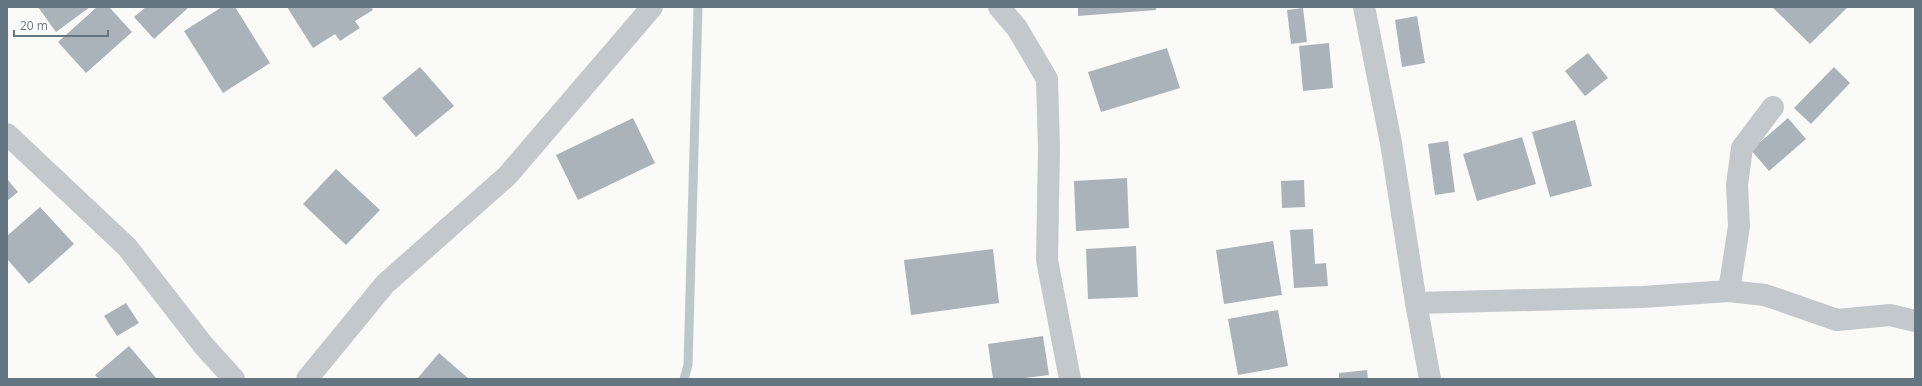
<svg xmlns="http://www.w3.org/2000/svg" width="1922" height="386" viewBox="0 0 1922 386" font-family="'Open Sans',sans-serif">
  <rect width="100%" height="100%" fill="#fafaf8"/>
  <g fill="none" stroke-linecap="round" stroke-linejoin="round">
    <!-- stream -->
    <path stroke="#bbc7cb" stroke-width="9" d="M684 379 688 365 698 7"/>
  </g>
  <!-- building -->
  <path fill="#aab3b9" d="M38 7H90L56 32Z
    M97 7H109L132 32 86 73 58 42Z
    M146 7H189L154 39 134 17Z
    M222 7H235L270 63 223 93 184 31Z
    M287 7H371L373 10 355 21 360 28 340 41 335 34 313 48Z
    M1078 7H1156V10L1078 16Z
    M1772 7H1848L1810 44Z
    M1303 8 1307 42 1291 44 1287 10Z
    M1417 16 1425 63 1402 67 1395 20Z
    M1329 43 1333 88 1303 91 1299 46Z
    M1167 48 1180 88 1101 112 1088 72Z
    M1588 53 1608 78 1585 96 1565 71Z
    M420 67 454 106 416 137 382 98Z
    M1834 67 1850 83 1811 124 1794 108Z
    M633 118 655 163 578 200 556 155Z
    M1788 118 1806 139 1769 171 1751 150Z
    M1575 120 1592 186 1550 197 1532 132Z
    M1522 137 1536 184 1477 201 1463 154Z
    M1448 141 1455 192 1435 195 1428 144Z
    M336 169 380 210 346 245 303 204Z
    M1127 178 1129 228 1076 231 1074 181Z
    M7 179 18 192 7 201Z
    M1304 180 1305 207 1282 208 1281 181Z
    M40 207 74 244 29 284 7 259V236Z
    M1313 229 1315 264 1326 263 1328 286 1294 288 1290 230Z
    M1273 241 1282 295 1224 304 1216 250Z
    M1136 246 1138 297 1088 299 1086 249Z
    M993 249 999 303 911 315 904 260Z
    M126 303 139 323 117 336 104 316Z
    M1278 310 1288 366 1238 375 1228 319Z
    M1043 336 1049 375 1017 379H993L988 344Z
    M129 346 157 379H99L95 375Z
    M439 353 469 379H417Z
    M1367 370 1368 379H1339V373Z"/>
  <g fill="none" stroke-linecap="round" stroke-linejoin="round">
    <!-- minor -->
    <path stroke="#c3c8cc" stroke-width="22" d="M999 7 1017 28 1047 79 1049 148 1047 260 1070 379
      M7 134 127 247 204 346 234 379
      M1729 291 1739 226 1737 185 1742 148 1773 107
      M1416 303 1642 297 1729 291 1765 295 1837 320 1890 315 1915 321
      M307 379 385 284 507 176 652 7"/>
    <!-- tertiary -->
    <path stroke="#c3c8cc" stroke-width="22" d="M1364 7 1391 143 1416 303 1430 379"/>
  </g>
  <!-- border -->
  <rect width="1922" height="386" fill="none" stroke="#657683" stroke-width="16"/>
  <!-- scale -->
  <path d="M14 30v6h94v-6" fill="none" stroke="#657683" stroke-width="2"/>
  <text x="20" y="30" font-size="12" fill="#657683" stroke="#ffffff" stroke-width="3" paint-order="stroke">20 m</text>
</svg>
